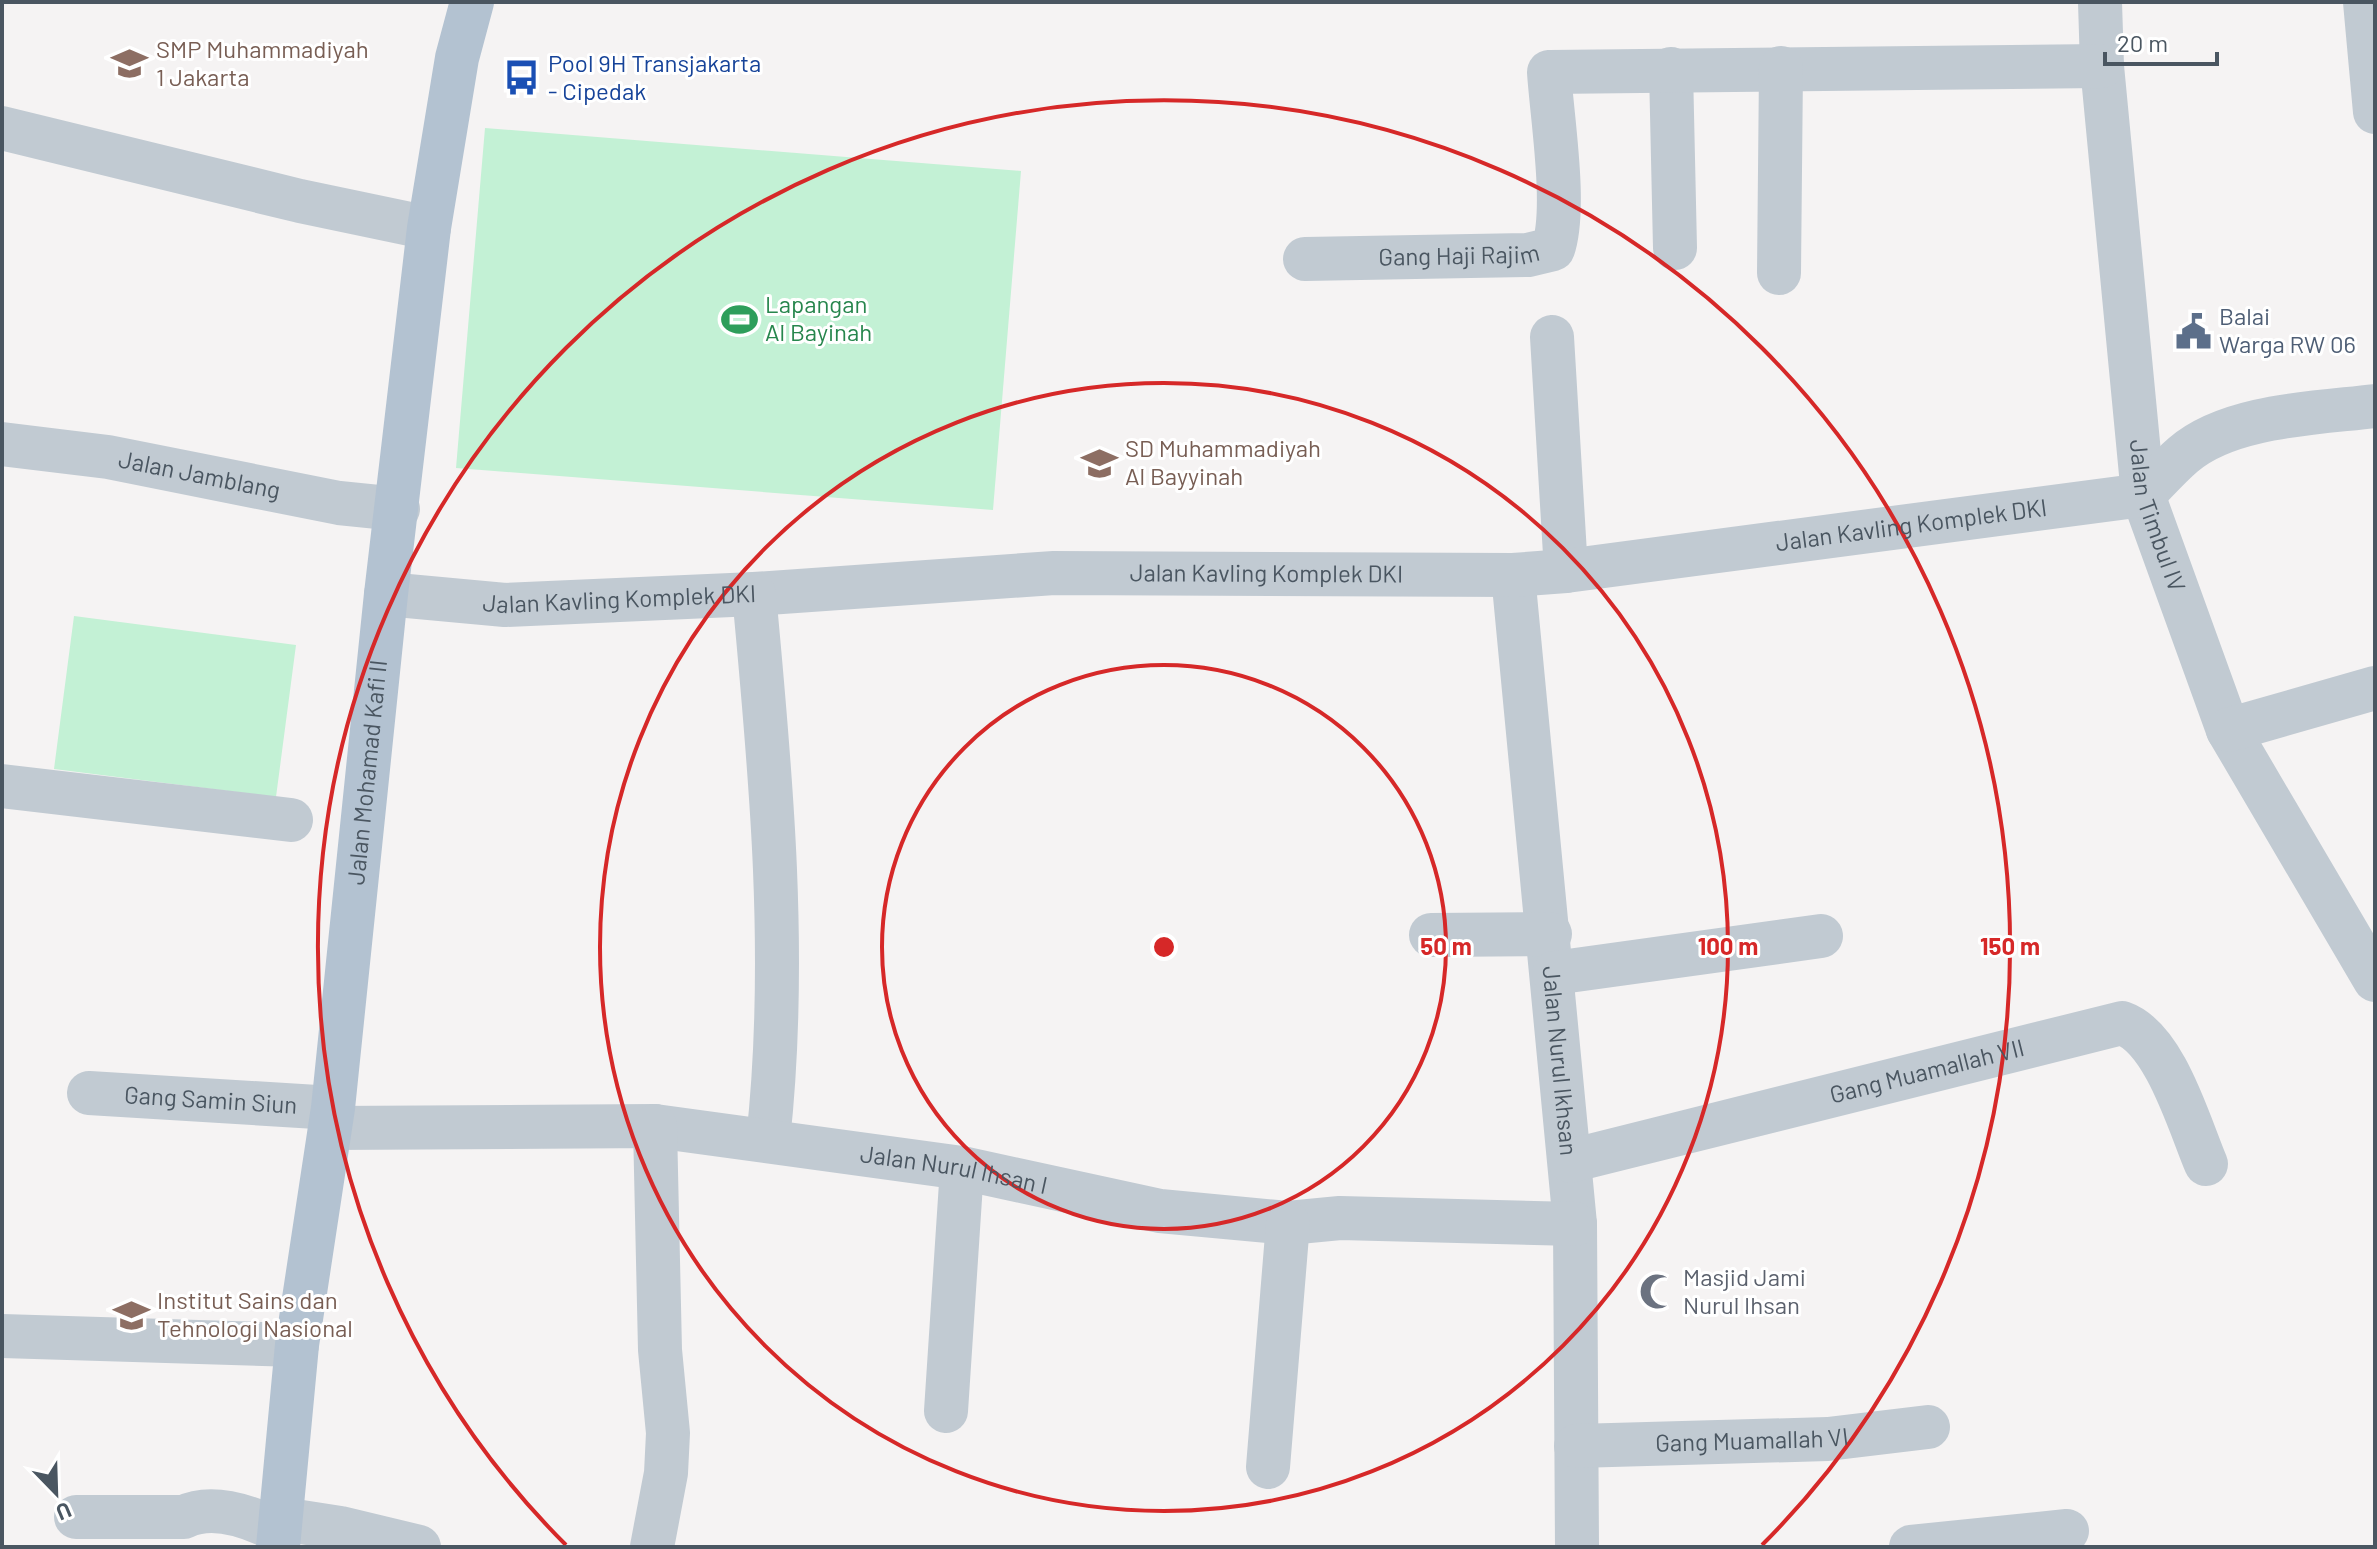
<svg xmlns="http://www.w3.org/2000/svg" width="2377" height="1549" viewBox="0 0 2377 1549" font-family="Barlow,sans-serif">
  <rect width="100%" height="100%" fill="#f5f3f3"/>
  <!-- green -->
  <path fill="#c3f1d5" d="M485 128 1021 171 993 510 456 468Z
    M74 616 296 645 276 797 54 769Z"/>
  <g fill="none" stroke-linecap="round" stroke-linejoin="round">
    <!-- minor -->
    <g stroke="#c1cad2" stroke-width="44">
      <path id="s1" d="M2100 2 2102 66 2143 495 2228 730 2375 980"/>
      <path d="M2365 2 2375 112"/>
      <path d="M1671 69 1675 248"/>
      <path d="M2 128 300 201 429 228"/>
      <path id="s2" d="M1305 259 1528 255 1553 249C1567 208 1552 118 1549 72L2102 66"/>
      <path d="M1779 273 1781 68"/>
      <path d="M1552 337 1566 571"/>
      <path id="s3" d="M2 444 108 457 339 503 398 509"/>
      <path id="s4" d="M1513 575 1575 1224 1577 1547"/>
      <path id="s5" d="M386 594 505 605 754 594 1054 573 1513 575 1566 571 2143 495C2156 482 2169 467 2183 455 2229 415 2317 413 2375 406"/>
      <path d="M754 594C771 774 788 960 768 1140"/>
      <path d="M2228 730 2375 688"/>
      <path d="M2 786 291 820"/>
      <path d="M1431 935 1550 934"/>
      <path d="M1554 973 1821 936"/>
      <path id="s6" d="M89 1093 333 1108"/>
      <path id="s7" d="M331 1128 655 1126 962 1168 1160 1211 1288 1223 1340 1218 1575 1224"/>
      <path id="s8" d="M1570 1161 2122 1023C2165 1038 2189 1124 2206 1164"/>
      <path d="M2 1336 297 1345"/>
      <path d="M946 1411 962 1168"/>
      <path id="s9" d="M1576 1446 1828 1439 1928 1427"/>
      <path d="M1268 1467 1288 1223"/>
      <path d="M76 1517H184C213 1503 251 1517 279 1531"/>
      <path d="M282 1519 340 1528 419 1547"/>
      <path d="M652 1547 666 1473 668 1433 660 1350 655 1126"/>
      <path d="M1911 1547 2067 1531"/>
    </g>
    <!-- major -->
    <path stroke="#b3c2d1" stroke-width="44" id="s10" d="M278 1547 297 1345 333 1108 386 594 429 228 457 58 472 2"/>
  </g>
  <!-- distance rings -->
  <g fill="none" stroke="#d62828" stroke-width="4">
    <circle cx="1164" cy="947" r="282"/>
    <circle cx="1164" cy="947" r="564"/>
    <path d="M566 1545A846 846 0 1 1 1762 1545"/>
  </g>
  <!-- icons -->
  <defs>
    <symbol id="school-bare" viewBox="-9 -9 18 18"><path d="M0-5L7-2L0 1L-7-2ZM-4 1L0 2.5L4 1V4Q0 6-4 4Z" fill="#8d6e63" stroke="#fff" stroke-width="2.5" paint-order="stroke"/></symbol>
    <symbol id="bus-bare" viewBox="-9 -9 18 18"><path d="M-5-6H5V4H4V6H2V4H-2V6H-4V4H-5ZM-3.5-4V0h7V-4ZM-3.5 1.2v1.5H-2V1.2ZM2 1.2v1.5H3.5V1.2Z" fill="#1a4fb4" stroke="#fff" stroke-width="2.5" paint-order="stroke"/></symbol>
    <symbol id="stadium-bare" viewBox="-9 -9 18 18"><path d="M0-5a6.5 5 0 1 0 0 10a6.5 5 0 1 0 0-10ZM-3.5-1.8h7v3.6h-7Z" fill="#2e9e5b" stroke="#fff" stroke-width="2.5" paint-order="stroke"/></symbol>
    <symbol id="civic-bare" viewBox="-9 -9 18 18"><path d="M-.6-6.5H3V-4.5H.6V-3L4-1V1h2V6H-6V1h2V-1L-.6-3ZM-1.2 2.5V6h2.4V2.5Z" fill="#5c6f8a" stroke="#fff" stroke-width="2.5" paint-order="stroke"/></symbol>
    <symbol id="mosque-bare" viewBox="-9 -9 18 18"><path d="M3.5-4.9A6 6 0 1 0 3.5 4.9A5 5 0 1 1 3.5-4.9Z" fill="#6b7280" stroke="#fff" stroke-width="2.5" paint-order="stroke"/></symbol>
    <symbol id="university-bare" viewBox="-9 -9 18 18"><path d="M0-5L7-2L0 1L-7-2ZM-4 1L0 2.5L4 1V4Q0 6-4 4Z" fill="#8d6e63" stroke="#fff" stroke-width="2.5" paint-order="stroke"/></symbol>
  </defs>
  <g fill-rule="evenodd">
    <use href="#school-bare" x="104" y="38" width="51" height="51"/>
    <use href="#bus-bare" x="496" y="52" width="51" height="51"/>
    <use href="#stadium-bare" x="714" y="294" width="51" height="51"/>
    <use href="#civic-bare" x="2168" y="306" width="51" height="51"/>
    <use href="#school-bare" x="1074" y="438" width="51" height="51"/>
    <use href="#mosque-bare" x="1632" y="1266" width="51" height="51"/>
    <use href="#university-bare" x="106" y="1290" width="51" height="51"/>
  </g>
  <g text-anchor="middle" stroke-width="6" stroke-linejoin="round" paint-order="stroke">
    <!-- education labels -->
    <g font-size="24" fill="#785e54" stroke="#fff" text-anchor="start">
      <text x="156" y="58">SMP Muhammadiyah<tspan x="156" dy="28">1 Jakarta</tspan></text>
      <text x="1125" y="457">SD Muhammadiyah<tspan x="1125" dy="28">Al Bayyinah</tspan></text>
      <text x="157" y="1309">Institut Sains dan<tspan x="157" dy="28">Tehnologi Nasional</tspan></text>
    </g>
    <!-- transit labels -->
    <g font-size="24" fill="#164399" stroke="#fff" text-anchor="start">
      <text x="548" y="72">Pool 9H Transjakarta<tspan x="548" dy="28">- Cipedak</tspan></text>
    </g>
    <!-- street labels -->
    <g font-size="24" fill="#4a5661" stroke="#fff">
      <text dy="8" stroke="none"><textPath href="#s2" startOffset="154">Gang Haji Rajim</textPath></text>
      <text dy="8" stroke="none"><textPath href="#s3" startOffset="200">Jalan Jamblang</textPath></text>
      <text dy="8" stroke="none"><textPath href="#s1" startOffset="518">Jalan Timbul IV</textPath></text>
      <text dy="8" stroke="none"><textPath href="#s5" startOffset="1530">Jalan Kavling Komplek DKI</textPath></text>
      <text dy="8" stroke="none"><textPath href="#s5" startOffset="882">Jalan Kavling Komplek DKI</textPath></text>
      <text dy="8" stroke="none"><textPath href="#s5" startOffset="234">Jalan Kavling Komplek DKI</textPath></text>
      <text dy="8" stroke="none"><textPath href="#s10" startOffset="780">Jalan Mohamad Kafi II</textPath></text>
      <text dy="8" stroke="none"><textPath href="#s4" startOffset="488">Jalan Nurul Ikhsan</textPath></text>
      <text dy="8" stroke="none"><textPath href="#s8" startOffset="368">Gang Muamallah VII</textPath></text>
      <text dy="8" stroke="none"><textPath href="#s6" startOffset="122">Gang Samin Siun</textPath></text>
      <text dy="8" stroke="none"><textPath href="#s7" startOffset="626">Jalan Nurul Ihsan I</textPath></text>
      <text dy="8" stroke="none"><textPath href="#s9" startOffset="176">Gang Muamallah VI</textPath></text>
    </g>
    <!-- leisure labels -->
    <g font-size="24" fill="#27864d" stroke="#fff" text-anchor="start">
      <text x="765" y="313">Lapangan<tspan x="765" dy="28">Al Bayinah</tspan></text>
    </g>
    <!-- service labels -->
    <g font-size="24" fill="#4e5e75" stroke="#fff" text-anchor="start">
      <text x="2219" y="325">Balai<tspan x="2219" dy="28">Warga RW 06</tspan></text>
    </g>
    <!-- worship labels -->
    <g font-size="24" fill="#5b616d" stroke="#fff" text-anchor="start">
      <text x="1683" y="1286">Masjid Jami<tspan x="1683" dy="28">Nurul Ihsan</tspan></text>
    </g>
  </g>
  <circle cx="1164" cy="947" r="12" fill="#d62828" stroke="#fff" stroke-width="4"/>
  <g font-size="24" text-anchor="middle" font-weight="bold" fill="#d62828" stroke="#fff" stroke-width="6" stroke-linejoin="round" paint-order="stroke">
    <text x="1446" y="955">50 m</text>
    <text x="1728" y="955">100 m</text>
    <text x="2010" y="955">150 m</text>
  </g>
  <!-- border -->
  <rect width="2377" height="1549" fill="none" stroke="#4a5661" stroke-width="8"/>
  <!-- north arrow -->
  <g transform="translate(56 1493) rotate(157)" stroke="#ffffff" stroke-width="6" paint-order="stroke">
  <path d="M0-6L14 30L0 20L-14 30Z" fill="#4a5661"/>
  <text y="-12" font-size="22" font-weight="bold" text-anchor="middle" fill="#4a5661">U</text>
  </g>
  <!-- scale -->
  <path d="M2105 52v12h112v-12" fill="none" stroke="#4a5661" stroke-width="4"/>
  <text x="2117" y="52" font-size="24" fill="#4a5661" stroke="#ffffff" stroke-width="6" paint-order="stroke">20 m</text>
</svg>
